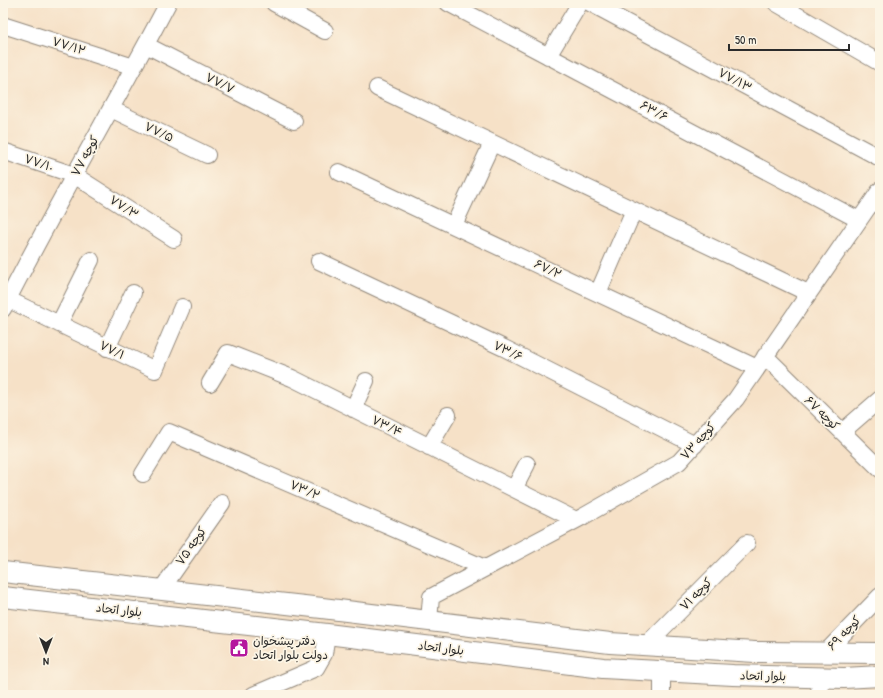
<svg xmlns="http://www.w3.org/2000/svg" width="883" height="698" viewBox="0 0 883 698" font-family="'Patrick Hand','Playpen Sans Arabic',sans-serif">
  <rect width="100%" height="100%" fill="#fcf5e5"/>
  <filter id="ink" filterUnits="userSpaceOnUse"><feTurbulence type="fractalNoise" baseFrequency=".025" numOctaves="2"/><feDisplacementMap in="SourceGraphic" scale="8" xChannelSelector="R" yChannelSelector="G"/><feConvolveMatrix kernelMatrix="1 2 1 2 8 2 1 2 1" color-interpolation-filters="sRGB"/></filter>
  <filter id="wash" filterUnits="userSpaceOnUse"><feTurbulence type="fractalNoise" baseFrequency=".012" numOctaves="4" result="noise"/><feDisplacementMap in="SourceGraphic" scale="16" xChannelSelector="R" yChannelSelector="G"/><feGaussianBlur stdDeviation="0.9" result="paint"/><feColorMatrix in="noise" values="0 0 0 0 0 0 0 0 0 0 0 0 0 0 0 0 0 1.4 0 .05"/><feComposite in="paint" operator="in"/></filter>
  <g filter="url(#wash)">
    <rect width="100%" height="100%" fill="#f6e1c7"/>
  </g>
  <g filter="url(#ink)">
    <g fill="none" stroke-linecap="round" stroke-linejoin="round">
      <defs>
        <path id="minor" d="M274 3 325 31
          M448 3 859 220
          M590 3 880 158
          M776 3 880 63
          M3 25 134 67
          M146 45 294 121
          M548 56 580 3
          M377 88 808 293
          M111 109 207 155
          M3 151 74 175 174 239
          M339 172 757 368
          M454 225 492 143
          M319 261 504 348 695 445
          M598 293 634 210
          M3 297 155 370 182 307
          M3 309C55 206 114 106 168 3
          M59 324 91 260
          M107 348 133 293
          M765 356 880 469
          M210 383 228 353 292 378 576 520
          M353 409 366 381
          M842 432 880 399
          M429 447 448 415
          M143 474 169 432 485 568
          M514 489 527 464
          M161 590 222 503
          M429 621 431 597 584 516 679 462 736 399 880 190
          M646 645 747 543
          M825 653 880 596
          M662 672V695
          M253 695 316 668 324 654 327 634
          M819 695 820 677"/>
        <path id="major" d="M3 572 322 608 610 643 755 652 880 653
          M3 597 327 634 603 668 733 675 844 678 880 676"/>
      </defs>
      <!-- minor casing -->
      <use href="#minor" stroke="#908679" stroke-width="18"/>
      <!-- major casing -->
      <use href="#major" stroke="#908679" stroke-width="22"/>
      <!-- minor -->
      <use href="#minor" stroke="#fff" stroke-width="16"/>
      <!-- major -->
      <use href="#major" stroke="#fff" stroke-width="20"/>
    </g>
  </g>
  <!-- icons -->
  <defs>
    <symbol id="civic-square" viewBox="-11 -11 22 22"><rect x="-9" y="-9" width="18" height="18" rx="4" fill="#b5179e" stroke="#fcf5e5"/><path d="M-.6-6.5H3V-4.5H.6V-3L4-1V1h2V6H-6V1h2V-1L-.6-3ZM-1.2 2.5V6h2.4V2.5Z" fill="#fff"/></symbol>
  </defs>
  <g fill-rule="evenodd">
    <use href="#civic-square" x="228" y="637" width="22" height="22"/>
  </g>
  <g text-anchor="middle" stroke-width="3.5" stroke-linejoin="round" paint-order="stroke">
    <!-- street labels -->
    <g font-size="12" fill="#2b2b2b" stroke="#fcf5e5">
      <text transform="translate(69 46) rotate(18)" y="4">۷۷/۱۲</text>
      <text transform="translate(735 80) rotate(28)" y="4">۷۷/۱۳</text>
      <text transform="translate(220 83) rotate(27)" y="4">۷۷/۷</text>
      <text transform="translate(654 111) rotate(28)" y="4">۶۳/۶</text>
      <text transform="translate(159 132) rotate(26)" y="4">۷۷/۵</text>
      <text transform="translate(85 156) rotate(-61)" y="4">کوچه ۷۷</text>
      <text transform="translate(39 163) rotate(19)" y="4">۷۷/۱۰</text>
      <text transform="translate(124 207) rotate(33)" y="4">۷۷/۳</text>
      <text transform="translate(548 269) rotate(25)" y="4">۶۷/۲</text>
      <text transform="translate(112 350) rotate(26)" y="4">۷۷/۱</text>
      <text transform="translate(508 351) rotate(26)" y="4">۷۳/۶</text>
      <text transform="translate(822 413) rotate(44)" y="4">کوچه ۶۷</text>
      <text transform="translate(387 426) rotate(26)" y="4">۷۳/۴</text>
      <text transform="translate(698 441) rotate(-48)" y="4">کوچه ۷۳</text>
      <text transform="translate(305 490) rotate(23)" y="4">۷۳/۲</text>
      <text transform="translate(191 546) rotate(-55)" y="4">کوچه ۷۵</text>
      <text transform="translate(696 594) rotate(-45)" y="4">کوچه ۷۱</text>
      <text transform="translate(119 610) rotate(6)" y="4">بلوار اتحاد</text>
      <text transform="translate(844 633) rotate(-46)" y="4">کوچه ۶۹</text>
      <text transform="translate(441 648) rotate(7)" y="4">بلوار اتحاد</text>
      <text transform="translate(763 676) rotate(1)" y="4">بلوار اتحاد</text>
    </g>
    <!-- poi labels -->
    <g font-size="12" fill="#2b2b2b" stroke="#fcf5e5" text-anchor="start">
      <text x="253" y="645">دفتر پیشخوان<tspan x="253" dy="14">دولت بلوار اتحاد</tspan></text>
    </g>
  </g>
  <!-- margin -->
  <rect width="883" height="698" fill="none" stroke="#fcf5e5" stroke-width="16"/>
  <!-- north arrow -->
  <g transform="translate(46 652) rotate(180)" stroke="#fcf5e5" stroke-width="3" paint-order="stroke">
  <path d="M0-3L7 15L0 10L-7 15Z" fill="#2b2b2b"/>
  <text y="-6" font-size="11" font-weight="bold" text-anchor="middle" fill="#2b2b2b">N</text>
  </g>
  <!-- scale -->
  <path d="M729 44v6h120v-6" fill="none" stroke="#2b2b2b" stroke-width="2"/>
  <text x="735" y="44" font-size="12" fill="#2b2b2b" stroke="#fcf5e5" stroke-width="3" paint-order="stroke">50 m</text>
</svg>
